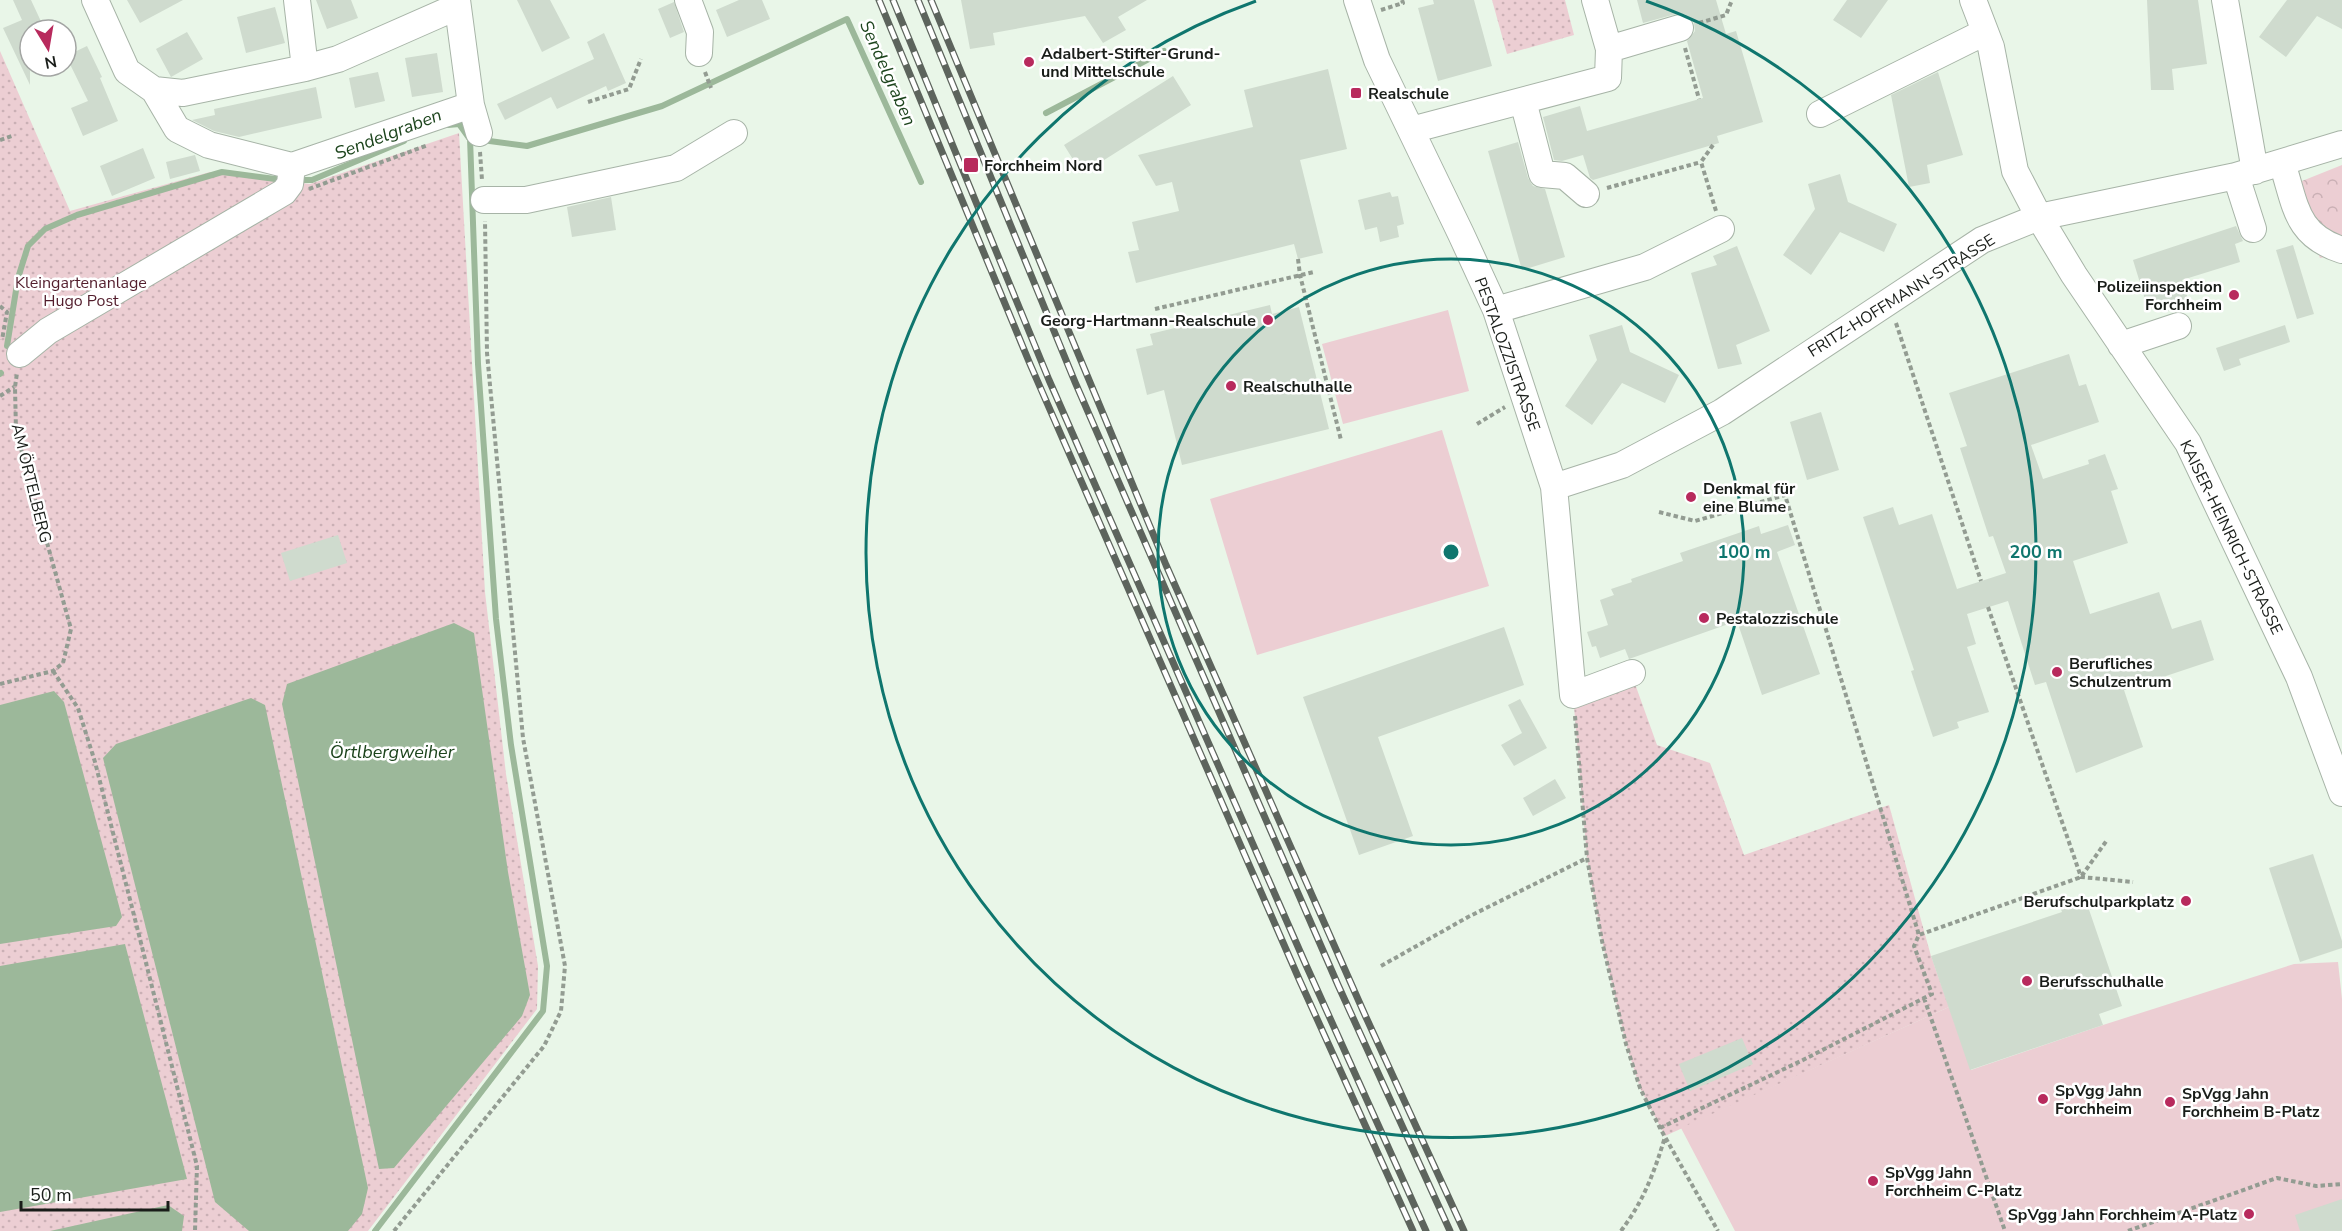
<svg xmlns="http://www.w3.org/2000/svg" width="2342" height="1231" viewBox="0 0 2342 1231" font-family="'Nunito Sans',sans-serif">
  <defs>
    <pattern id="grass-dots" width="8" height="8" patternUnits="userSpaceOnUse" patternTransform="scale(1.5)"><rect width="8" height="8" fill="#ecced3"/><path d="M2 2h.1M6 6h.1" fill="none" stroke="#cab0b5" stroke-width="1.8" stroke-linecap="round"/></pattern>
    <pattern id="forest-crowns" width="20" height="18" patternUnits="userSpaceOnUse" patternTransform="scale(1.5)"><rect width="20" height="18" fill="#ecced3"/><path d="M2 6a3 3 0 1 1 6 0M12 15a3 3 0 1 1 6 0" fill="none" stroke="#cab0b5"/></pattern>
  </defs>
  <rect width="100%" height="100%" fill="#e9f6e8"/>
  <!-- grass -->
  <path fill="url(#grass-dots)" d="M1492 0H1565L1574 35 1507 54Z
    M0 51 70 211 210 172 310 184 459 133 485 592 506 774 538 966 537 1009 368 1231H0Z
    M1630 670 1657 745 1710 763 1744 855 1889 805 1931 956 1949 1007 1665 1136 1640 1088 1626 1044 1602 941 1587 858 1573 695Z"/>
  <!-- forest -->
  <path fill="url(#forest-crowns)" d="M2342 165V254L2320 258 2292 185Z"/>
  <!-- pitch -->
  <path fill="#ecced3" d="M1448 310 1469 391 1343 424 1322 344Z
    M1442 430 1489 586 1257 655 1210 499Z
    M2338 962 2342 999V1231H1735L1681 1128 1949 1007 1971 1070 2103 1025 2294 964Z"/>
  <!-- water -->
  <path fill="#9cb89a" d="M454 623 474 633 508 872 530 995 522 1016 394 1168 379 1169 282 704 287 684Z
    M54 691 64 702 122 917 116 926 0 944V705Z
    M251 698 265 705 368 1188 362 1214 348 1231H249L215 1202 103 758 116 744Z
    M125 944 187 1179 0 1212V966Z
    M168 1205 184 1216 182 1231H50Z"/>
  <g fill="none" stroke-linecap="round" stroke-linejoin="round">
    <!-- stream -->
    <path stroke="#9cb89a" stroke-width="6" d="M1046 113 1164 51
      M448 125 459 124 469 138
      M482 140 527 146 662 106 847 19 921 182
      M297 180H312L404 141
      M7 346 18 278 28 246 45 229 77 215 222 172 283 180
      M0 374 1 373
      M375 1231 543 1011 547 966 511 745 496 619 478 364 470 138"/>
  </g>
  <!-- building -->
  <path fill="#cfdbce" d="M13 0H31L45 30H30V85L3 28 22 20Z
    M127 0H183L140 23Z
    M316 0H351L358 18 327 29Z
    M517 0H550L570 38 542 52Z
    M739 0H762L770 19 727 37 716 10Z
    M961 0H1147L1118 17 1126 30 1103 43 1085 16 993 33 995 45 970 49Z
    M1433 0H1474L1492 66 1438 81 1418 8 1434 4Z
    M1637 0H1716L1726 34 1736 31 1763 122 1717 136 1719 143 1593 180 1590 178 1583 155 1562 161 1554 160 1543 117 1580 106 1587 131 1703 98 1687 41 1695 31 1694 23 1691 18 1684 14H1676L1643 23Z
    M1847 0H1888L1861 38 1833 20Z
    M2147 0H2198L2207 64 2172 69 2174 90H2151Z
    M2287 0H2342V29L2317 16 2286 57 2259 37Z
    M674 2 684 32 670 38 658 9Z
    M275 7 285 43 246 53 237 17Z
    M187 32 203 59 171 77 156 49Z
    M604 33 626 83 608 91 606 86 557 109 551 97 505 120 497 104 594 59 587 42Z
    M87 46 102 77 100 78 118 121 83 136 71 108 88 101 66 56Z
    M437 53 443 92 412 97 405 58Z
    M1328 69 1347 149 1300 160 1323 253 1298 259 1294 244 1136 283 1128 252 1139 250 1132 222 1179 211 1172 182 1156 186 1138 155 1253 127 1244 90Z
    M378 72 385 101 355 108 349 78Z
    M1938 72 1963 155 1927 165 1930 183 1909 187 1891 95Z
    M1173 76 1191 105 1082 174 1064 145Z
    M316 87 322 118 239 137 214 131 192 120 215 115 214 109Z
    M1518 142 1528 178 1533 186 1545 189 1565 257 1522 270 1488 151Z
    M143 148 155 178 112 196 100 166Z
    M195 155 200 171 170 179 166 162Z
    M1840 174 1848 202 1897 224 1884 252 1840 232 1811 275 1783 255 1815 209 1808 184Z
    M1390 192 1392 197 1398 196 1404 224 1397 226 1399 237 1380 242 1377 227 1365 230 1358 200Z
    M611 197 616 230 572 237 567 207Z
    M2236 226 2243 241 2235 244 2240 262 2182 280 2190 305 2165 312 2162 305 2148 309 2133 260Z
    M2293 245 2314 314 2297 319 2276 250Z
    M1737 246 1770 331 1736 345 1742 364 1718 369 1691 273 1717 265 1713 256Z
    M1270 305 1272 314 1299 307 1329 429 1182 465 1164 390 1147 395 1136 349 1153 345 1150 334Z
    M1622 325 1630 352 1679 375 1665 403 1622 383 1592 425 1565 406 1597 360 1589 335Z
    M2285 325 2290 342 2239 359 2241 365 2224 371 2216 348Z
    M2069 354 2079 386 2086 384 2099 422 2031 445 2043 479 2089 464 2088 460 2105 454 2118 489 2111 491 2128 543 2073 561 2090 614 2159 592 2172 629 2201 620 2214 660 2124 690 2143 747 2076 773 2046 682 2035 685 2008 601 1967 614 1976 644 1967 647 1989 712 1957 722 1959 728 1933 737 1911 671 1914 670 1863 517 1893 507 1899 525 1932 514 1957 589 2006 573 1993 536 1989 537 1960 448 1967 446 1949 393Z
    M1821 412 1839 470 1807 480 1790 422Z
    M1788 525 1795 545 1777 552 1820 674 1762 695 1737 621 1629 659 1625 649 1600 658 1596 646 1592 647 1587 632 1608 625 1600 600 1614 595 1611 589 1632 582 1631 579 1683 561 1680 553 1759 526 1761 534Z
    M338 535 347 563 290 581 281 553Z
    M1504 627 1524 685 1378 737 1413 836 1359 855 1303 697Z
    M1520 699 1547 748 1514 766 1501 745 1522 733 1508 705Z
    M1555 779 1566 798 1533 816 1523 798Z
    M2313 854 2342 941V948L2300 962 2269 868Z
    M2084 895 2122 1006 2099 1014 2103 1025 1970 1070 1931 956 2062 912 2059 904Z
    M1742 1038 1753 1064 1690 1091 1679 1064Z
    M2342 1199V1231H2300L2295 1215Z"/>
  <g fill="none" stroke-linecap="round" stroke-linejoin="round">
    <defs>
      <path id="minor" d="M95 0 127 71 154 90 183 93 305 68 338 59 456 7
        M297 0 305 68
        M457 0 471 105 479 133
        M688 0 700 32 699 53
        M1357 0 1377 60 1461 234 1496 310 1554 487 1573 695 1632 673
        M1595 0 1609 49
        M1973 0 1991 47 2015 171 2039 217 2074 275 2188 443 2299 677 2342 793
        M2225 0 2255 171
        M154 90 177 129 209 145 292 166 471 105
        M1523 101 1542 174 1565 176 1586 194
        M1820 114 1985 32
        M1411 130 1608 78 1609 49 1680 28
        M2282 163C2296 205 2295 235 2342 250
        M2236 176 2253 229
        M484 200H526L676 168 734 133
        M1496 310 1645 267 1721 229
        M2121 345 2178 326
        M20 354 48 331 284 192 290 184 292 166
        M1554 487 1622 465 1722 412 1982 240 2039 217 2236 176 2342 144"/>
    </defs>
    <!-- minor casing -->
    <use href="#minor" stroke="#a7b4a7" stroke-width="28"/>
    <!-- path -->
    <path stroke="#939c92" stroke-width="4" stroke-dasharray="4.5 3" stroke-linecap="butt" d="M1381 10 1403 3 1402 0
      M1699 23 1726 15 1732 0
      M1685 48 1699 99
      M705 72 711 88
      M588 102 629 89 641 59
      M0 140 12 136
      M1713 145 1701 162 1716 211
      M480 152 482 180
      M1607 188 1701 162
      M309 189 428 145
      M1298 259 1300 275 1341 440
      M0 306 7 312 2 340
      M1155 309 1314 272
      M1896 323 1981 581
      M0 396 14 387
      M1477 424 1505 407
      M1659 512 1695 521 1785 495 1919 935
      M1988 607 2081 877 2133 882
      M53 671 78 708 95 762 140 939 197 1166 195 1231
      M0 684 53 671 63 663 71 629 16 431 15 387 17 373
      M1575 716 1587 858 1602 941 1626 1044 1640 1088 1660 1128 1718 1231
      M1381 966 1468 917 1587 858
      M1924 998 2005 1231
      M1660 1128 1803 1060 1932 994 1914 946 1919 935 2081 877 2107 840
      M394 1231 544 1046 561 1011 565 966 523 738 487 353 485 221
      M1621 1231C1644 1200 1654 1173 1665 1137
      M2128 1231 2277 1178 2316 1186 2342 1184"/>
    <!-- minor -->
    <use href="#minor" stroke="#fff" stroke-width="26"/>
    <defs>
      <path id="rail" d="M879 0 1030 364 1299 979 1413 1231
        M893 0 1049 380 1306 965 1426 1231
        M918 0 1075 382 1338 985 1450 1231
        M931 0 1166 565 1365 1015 1464 1231"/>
    </defs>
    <!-- rail casing -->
    <use href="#rail" stroke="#5d645d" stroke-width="7"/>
    <!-- rail -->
    <use href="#rail" stroke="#fff" stroke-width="4.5" stroke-dasharray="14" stroke-linecap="butt"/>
  </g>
  <!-- distance rings -->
  <g fill="none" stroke="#0f766e" stroke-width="3">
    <circle cx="1451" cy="552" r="293"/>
    <path d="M1646 1A585 585 0 1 1 1256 1"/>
  </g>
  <!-- markers -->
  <g fill="#b82a5d" stroke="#fff" stroke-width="2">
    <circle cx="1029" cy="62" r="6"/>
    <rect x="1350" y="87" width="12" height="12" rx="3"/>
    <rect x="963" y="157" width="16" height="16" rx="3"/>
    <circle cx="2234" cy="295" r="6"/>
    <circle cx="1268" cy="320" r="6"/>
    <circle cx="1231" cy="386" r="6"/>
    <circle cx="1691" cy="497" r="6"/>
    <circle cx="1704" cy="618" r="6"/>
    <circle cx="2057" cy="672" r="6"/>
    <circle cx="2186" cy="901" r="6"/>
    <circle cx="2027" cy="981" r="6"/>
    <circle cx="2043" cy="1099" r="6"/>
    <circle cx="2170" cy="1102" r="6"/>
    <circle cx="1873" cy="1181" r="6"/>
    <circle cx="2249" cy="1214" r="6"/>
  </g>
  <g text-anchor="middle" stroke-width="5" stroke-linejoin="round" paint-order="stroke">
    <!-- poi labels -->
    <g font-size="16" font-weight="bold" fill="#191d19" stroke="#fff" text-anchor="start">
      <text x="1041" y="59">Adalbert-Stifter-Grund-<tspan x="1041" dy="18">und Mittelschule</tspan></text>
      <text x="1368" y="99">Realschule</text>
      <text x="984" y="171">Forchheim Nord</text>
      <text x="2222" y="292" text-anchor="end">Polizeiinspektion<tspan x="2222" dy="18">Forchheim</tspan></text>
      <text x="1256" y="326" text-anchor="end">Georg-Hartmann-Realschule</text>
      <text x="1243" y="392">Realschulhalle</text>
      <text x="1703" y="494">Denkmal für<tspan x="1703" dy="18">eine Blume</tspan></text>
      <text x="1716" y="624">Pestalozzischule</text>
      <text x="2069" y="669">Berufliches<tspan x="2069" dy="18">Schulzentrum</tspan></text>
      <text x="2174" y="907" text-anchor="end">Berufschulparkplatz</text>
      <text x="2039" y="987">Berufsschulhalle</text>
      <text x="2055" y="1096">SpVgg Jahn<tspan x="2055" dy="18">Forchheim</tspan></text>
      <text x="2182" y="1099">SpVgg Jahn<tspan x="2182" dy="18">Forchheim B-Platz</tspan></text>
      <text x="1885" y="1178">SpVgg Jahn<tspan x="1885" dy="18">Forchheim C-Platz</tspan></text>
      <text x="2237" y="1220" text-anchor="end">SpVgg Jahn Forchheim A-Platz</text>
    </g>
    <!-- park labels -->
    <g font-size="16" fill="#521d2c" stroke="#fff">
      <text x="81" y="288">Kleingartenanlage<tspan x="81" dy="18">Hugo Post</tspan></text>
    </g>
    <!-- street labels -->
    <g font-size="16" fill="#191d19" stroke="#fff">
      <text transform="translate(1901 295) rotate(-32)" y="6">FRITZ-HOFFMANN-STRASSE</text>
      <text transform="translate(1508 354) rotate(70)" y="6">PESTALOZZISTRASSE</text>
      <text transform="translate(32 483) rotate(76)" y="6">AM ÖRTELBERG</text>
      <text transform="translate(2232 537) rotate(64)" y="6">KAISER-HEINRICH-STRASSE</text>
    </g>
    <!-- water labels -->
    <g font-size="18" font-style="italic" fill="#1c441c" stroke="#fff">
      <text transform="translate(888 73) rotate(66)" y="6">Sendelgraben</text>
      <text transform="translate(388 134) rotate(-21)" y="6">Sendelgraben</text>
      <text x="392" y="758">Örtlbergweiher</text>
    </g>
  </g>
  <circle cx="1451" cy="552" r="9" fill="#0f766e" stroke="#fff" stroke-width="3"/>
  <g font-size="18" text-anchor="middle" font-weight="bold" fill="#0f766e" stroke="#fff" stroke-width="5" stroke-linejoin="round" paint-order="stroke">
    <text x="1744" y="558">100 m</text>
    <text x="2036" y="558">200 m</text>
  </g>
  <!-- north arrow -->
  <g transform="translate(48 48) rotate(169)"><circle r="28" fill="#ffffff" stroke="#a3a5a3" stroke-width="1.5"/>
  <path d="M0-4.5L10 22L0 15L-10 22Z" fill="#b82a5d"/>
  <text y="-9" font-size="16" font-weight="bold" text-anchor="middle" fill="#191d19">N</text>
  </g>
  <!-- scale -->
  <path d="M21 1201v9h147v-9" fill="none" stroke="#191d19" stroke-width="3"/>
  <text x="30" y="1201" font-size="18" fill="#191d19" stroke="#ffffff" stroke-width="4.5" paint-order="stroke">50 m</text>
</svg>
